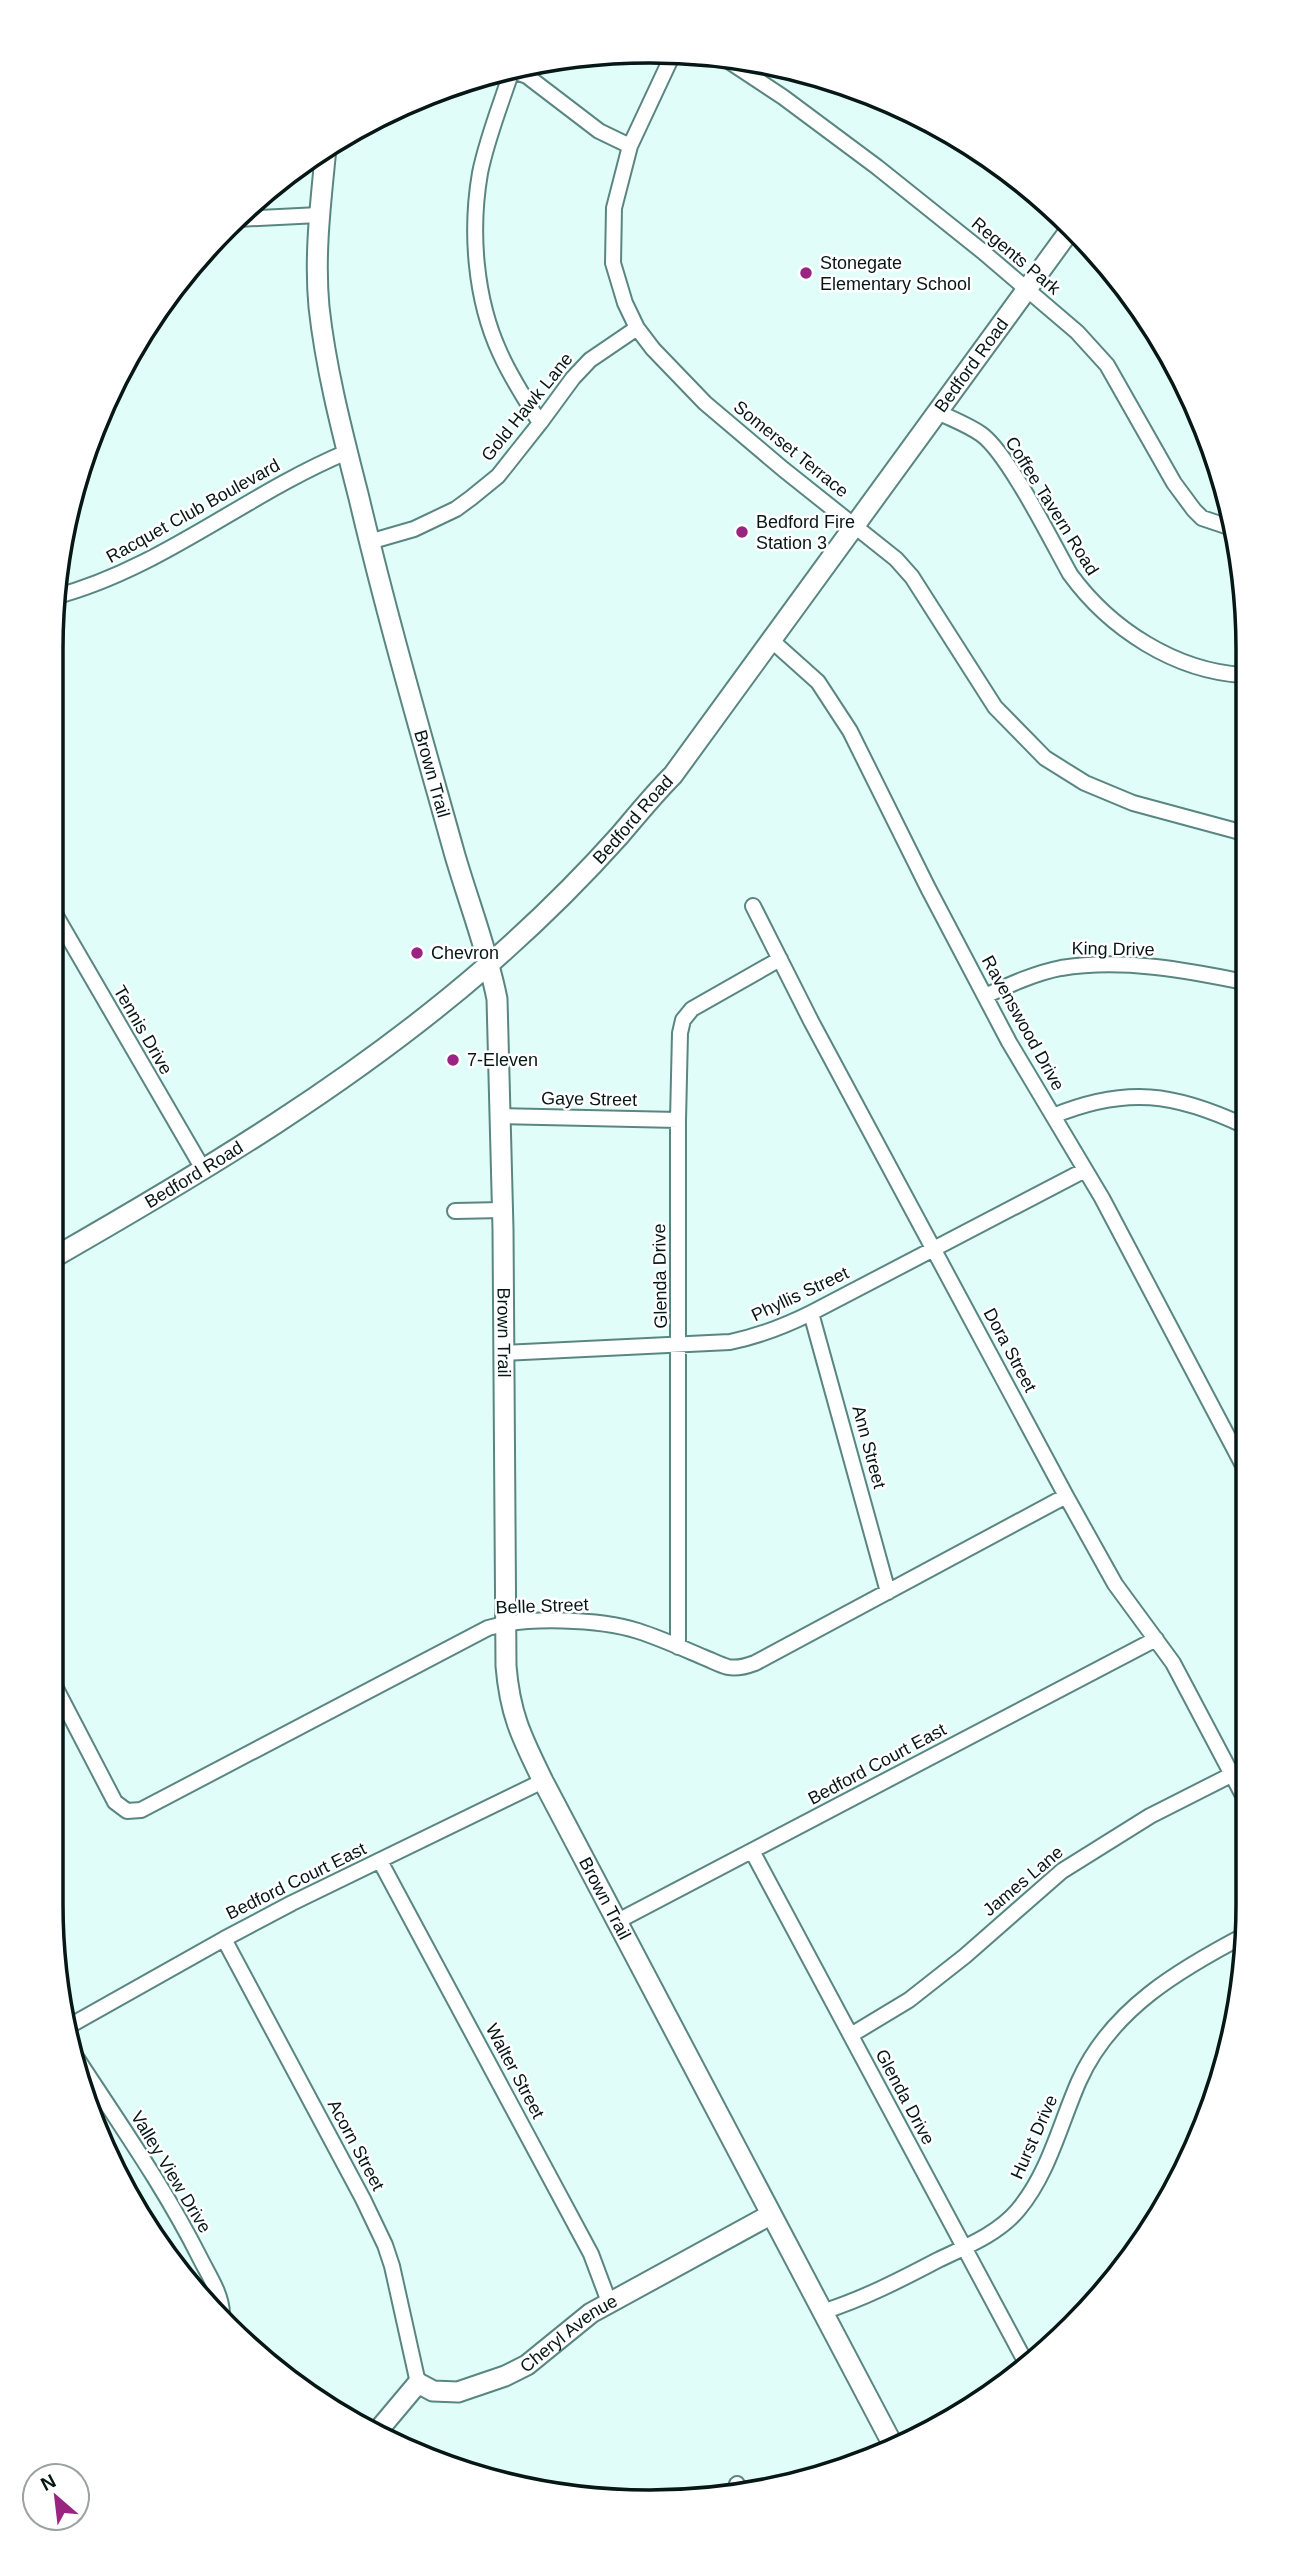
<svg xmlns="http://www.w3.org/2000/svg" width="1299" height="2553" viewBox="0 0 1299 2553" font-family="Helvetica,sans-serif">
  <rect width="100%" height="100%" fill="#e1fdfa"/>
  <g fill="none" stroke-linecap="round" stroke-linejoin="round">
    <!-- stream -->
    <path stroke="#66e6dd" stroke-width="3.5" d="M315 2399 332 2404 349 2419"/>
    <defs>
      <path id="street" d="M674 52 630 146 614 208 613 263 625 303 637 328 653 349 705 403 783 469 896 559 912 577 995 707 1045 758 1085 783 1133 803 1244 833
        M724 58 783 97 877 167 982 251 1077 332 1107 365 1174 483 1194 510 1202 518 1232 528
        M510 70 527 76 599 131 630 146
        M512 70C501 104 487 138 480 173 470 231 475 299 500 353 511 378 526 400 540 423
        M237 219 319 215
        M938 412C952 419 968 425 981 434 1008 453 1052 542 1070 574 1110 629 1175 671 1243 675
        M369 542 414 529 456 509 471 498 498 476 540 423 573 378 590 360 637 328
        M54 597C161 569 246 494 347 452
        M770 639 818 682 850 731 928 888 1009 1042 1102 1198 1246 1471
        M753 906 811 1021 1066 1496 1115 1584 1173 1663 1247 1803
        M52 909 203 1169
        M985 996C1009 985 1035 973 1061 968 1121 958 1186 970 1244 982
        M499 1116 678 1120
        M1053 1116C1126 1086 1175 1093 1245 1126
        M455 1211 502 1210
        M811 1313 888 1592
        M504 1353 730 1342C759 1336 785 1326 811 1313L1085 1170
        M678 1647V1120L680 1033 683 1020 692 1009 780 959
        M51 1679 115 1802 127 1811 141 1810 488 1628C526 1616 600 1619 638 1631 660 1638 682 1648 703 1657 711 1660 720 1665 728 1667 737 1669 747 1666 755 1663L1066 1496
        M752 1851 1025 2361
        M380 1861 591 2254 609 2302
        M616 1922 1156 1639
        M224 1939 363 2199 385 2245 392 2266 418 2383
        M71 2025 224 1939 292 1903 543 1781
        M851 2035 909 2000 965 1956 1062 1871 1150 1816 1231 1775
        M76 2057C119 2123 165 2188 200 2258 209 2276 221 2293 222 2313
        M822 2312C863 2299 900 2280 938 2260 965 2247 998 2234 1018 2210 1049 2173 1060 2124 1079 2081 1111 2009 1180 1969 1247 1934
        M737 2484 742 2493"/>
      <g id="secondary">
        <path id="s1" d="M326 148C321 200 314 254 319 307 326 371 343 435 359 498 387 617 421 734 454 852 468 901 487 948 497 999L503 1229 506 1666C510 1715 522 1738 543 1781L894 2447"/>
        <path id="s2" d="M51 1259C203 1172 355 1081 487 966 534 925 579 881 620 835 637 815 654 794 673 775L1070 230"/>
        <path id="s3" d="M376 2433 418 2383 433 2391 458 2392 505 2376 527 2365 591 2313 770 2215"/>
      </g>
    </defs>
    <!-- street casing -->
    <use href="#street" stroke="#5a8681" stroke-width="18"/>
    <!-- secondary casing -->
    <use href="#secondary" stroke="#5a8681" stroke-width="23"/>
    <!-- street -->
    <use href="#street" stroke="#fff" stroke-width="14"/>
    <!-- secondary -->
    <use href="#secondary" stroke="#fff" stroke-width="19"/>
  </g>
  <!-- markers -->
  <g fill="#9a2580" stroke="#fff" stroke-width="2.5">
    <circle cx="806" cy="273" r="7"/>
    <circle cx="742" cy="532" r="7"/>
    <circle cx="417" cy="953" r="7"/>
    <circle cx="453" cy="1060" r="7"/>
  </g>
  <g text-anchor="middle" stroke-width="5" stroke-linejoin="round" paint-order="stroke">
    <!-- street labels -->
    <g font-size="18" fill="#061716" stroke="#fff">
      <text transform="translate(1016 256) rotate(40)" y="6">Regents Park</text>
      <text dy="6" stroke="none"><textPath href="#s2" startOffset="1300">Bedford Road</textPath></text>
      <text transform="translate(527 407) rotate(-51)" y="6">Gold Hawk Lane</text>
      <text transform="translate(791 449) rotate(39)" y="6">Somerset Terrace</text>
      <text transform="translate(1052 506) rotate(58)" y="6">Coffee Tavern Road</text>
      <text transform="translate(193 511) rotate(-29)" y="6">Racquet Club Boulevard</text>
      <text dy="6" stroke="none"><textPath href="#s1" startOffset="640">Brown Trail</textPath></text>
      <text dy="6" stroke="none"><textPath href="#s2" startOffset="733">Bedford Road</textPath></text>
      <text transform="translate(1113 949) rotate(1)" y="6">King Drive</text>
      <text transform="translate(1023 1023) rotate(61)" y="6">Ravenswood Drive</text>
      <text transform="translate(143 1030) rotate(60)" y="6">Tennis Drive</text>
      <text transform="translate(589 1099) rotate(1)" y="6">Gaye Street</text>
      <text dy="6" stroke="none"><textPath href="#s2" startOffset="166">Bedford Road</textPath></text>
      <text transform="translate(660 1276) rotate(-91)" y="6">Glenda Drive</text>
      <text transform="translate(800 1294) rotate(-25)" y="6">Phyllis Street</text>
      <text dy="6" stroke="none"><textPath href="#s1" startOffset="1208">Brown Trail</textPath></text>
      <text transform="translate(1010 1350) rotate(62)" y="6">Dora Street</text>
      <text transform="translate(869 1447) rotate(75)" y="6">Ann Street</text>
      <text transform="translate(542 1606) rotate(-2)" y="6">Belle Street</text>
      <text transform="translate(877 1764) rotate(-28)" y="6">Bedford Court East</text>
      <text transform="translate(296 1881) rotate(-26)" y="6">Bedford Court East</text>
      <text transform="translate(1023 1881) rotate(-40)" y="6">James Lane</text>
      <text dy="6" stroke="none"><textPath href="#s1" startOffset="1796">Brown Trail</textPath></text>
      <text transform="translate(515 2071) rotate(62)" y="6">Walter Street</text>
      <text transform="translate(905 2097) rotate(62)" y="6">Glenda Drive</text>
      <text transform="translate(1034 2137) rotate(-66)" y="6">Hurst Drive</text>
      <text transform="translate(356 2145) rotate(62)" y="6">Acorn Street</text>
      <text transform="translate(171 2172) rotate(59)" y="6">Valley View Drive</text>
      <text dy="6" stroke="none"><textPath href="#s3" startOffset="234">Cheryl Avenue</textPath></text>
    </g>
    <!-- poi labels -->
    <g font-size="18" fill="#061716" stroke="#fff" text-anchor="start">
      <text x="820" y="269">Stonegate<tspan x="820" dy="21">Elementary School</tspan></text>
      <text x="756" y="528">Bedford Fire<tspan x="756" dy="21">Station 3</tspan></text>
      <text x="431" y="959">Chevron</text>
      <text x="467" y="1066">7-Eleven</text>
    </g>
  </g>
  <!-- crop -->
  <path d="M0 0H1299V2553H0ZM649 63H650A586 586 0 0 1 1236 649V1904A586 586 0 0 1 650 2490H649A586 586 0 0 1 63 1904V649A586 586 0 0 1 649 63Z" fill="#fff" fill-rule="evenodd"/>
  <path fill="none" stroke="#061716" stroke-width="3.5" d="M649 63H650A586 586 0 0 1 1236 649V1904A586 586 0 0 1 650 2490H649A586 586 0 0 1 63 1904V649A586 586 0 0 1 649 63Z"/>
  <!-- north arrow -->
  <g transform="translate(56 2497) rotate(332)"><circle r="33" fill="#ffffff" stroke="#9ba2a2" stroke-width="2"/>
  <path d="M0-5L12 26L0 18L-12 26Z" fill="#9a2580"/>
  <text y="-10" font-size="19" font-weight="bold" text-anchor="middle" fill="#061716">N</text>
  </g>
</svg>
